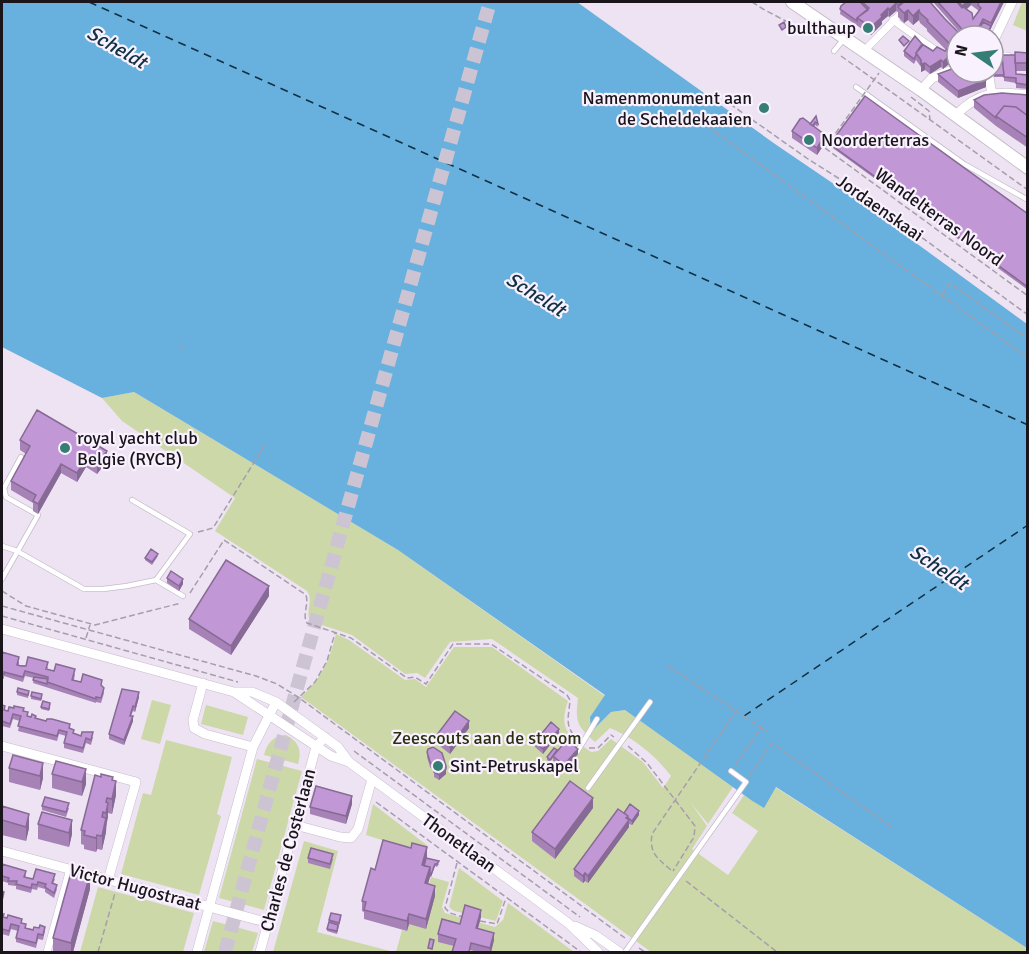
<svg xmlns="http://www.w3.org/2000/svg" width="1029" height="954" viewBox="0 0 1029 954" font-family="Signika,sans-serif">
  <rect width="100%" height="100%" fill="#ede3f3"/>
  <!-- green -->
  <path fill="#cdd8a8" d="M1022 2H1027V31L1013 25Z
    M134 392 398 550 605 696 590 717 592 731 611 712 625 710 733 787 708 824 691 803 707 826 692 849 728 875 758 831 732 813 744 795 751 800 775 787 1027 948V952H651L301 697C322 677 329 662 336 634L349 640 405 680 415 679 426 687 454 647H492L568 701C558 729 569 737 591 752L598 751 611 739 643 762 663 788 671 776C655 755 634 738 610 728L595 742C577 726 575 722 578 698L492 639 450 642 425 678 417 673 405 674 352 635 310 621C305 611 314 601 307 591L215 531 235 498 122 421 102 398Z
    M152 700 171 705 160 744 141 739Z
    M206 705 248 717 243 735 201 724Z
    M286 735C299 742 302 750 298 764L264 755C267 743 273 736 286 735Z
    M166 740 232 757 217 814 221 816 199 895 121 874 143 793 151 795Z
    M257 759 302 771 264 910 219 898Z
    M373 804 428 846 427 851 409 846 407 852 385 841 366 835Z
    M304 841 338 851 317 932 394 952H273Z
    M459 868 503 901 496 921 454 911 449 907Z
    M431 877 449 882 442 907 445 913 495 927 503 920 508 903 574 952H396L402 930 407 931C412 912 426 898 431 877Z
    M98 887 194 913 183 952H80Z
    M213 921 258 933 252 952H204Z"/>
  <!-- water -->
  <path fill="#68b0dd" d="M2 2H577L775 144 853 197 1027 324V948L776 787 764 808 751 800 625 710 611 712 591 732 590 717 605 695 398 550 134 392 102 398 2 347Z"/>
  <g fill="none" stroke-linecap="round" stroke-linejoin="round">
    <!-- ferry -->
    <path stroke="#103144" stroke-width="1.5" stroke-dasharray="8 6" stroke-linecap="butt" d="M89 2 1028 425
      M744 716 1028 525"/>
    <!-- secondary-tunnel -->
    <path stroke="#cdc4d3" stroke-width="14" stroke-dasharray="14 7" stroke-linecap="butt" d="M225 952 297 688 490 2"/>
    <defs>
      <path id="service" d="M834 51 843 40
        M856 87 964 164 1028 200
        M2 546 17 551 84 589H103L127 586 156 580 190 534 132 500
        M2 579 38 515 6 497 4 488 21 457
        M156 580 183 596
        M577 752 597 719
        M588 788 650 702
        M625 952 746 782 731 771"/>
      <path id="pedestrian" d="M893 20 935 50
        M864 51 912 2
        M993 56H1008
        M47 952 70 869"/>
      <path id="minor" d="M993 42 1012 2
        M988 72 992 94
        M921 90 932 78 957 68
        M956 115C978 92 996 91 1028 95
        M2 629 234 692H252L276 702 338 747 349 762 568 923 598 952
        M203 683 193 720 194 728 205 734 253 747
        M234 692 331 756 349 762
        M2 746 136 782 108 880
        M295 825 340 837 351 838 358 829 372 779
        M2 851 269 923
        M575 926 595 935 619 952
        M197 952 253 747 276 702
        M260 952 316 747 325 737"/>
      <path id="tertiary" d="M792 2 921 90 1028 168"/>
    </defs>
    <!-- service casing -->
    <use href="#service" stroke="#c6bccb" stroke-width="6"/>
    <!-- pedestrian casing -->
    <use href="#pedestrian" stroke="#c6bccb" stroke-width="8"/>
    <!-- minor casing -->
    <use href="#minor" stroke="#c6bccb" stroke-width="10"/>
    <!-- tertiary casing -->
    <use href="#tertiary" stroke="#c6bccb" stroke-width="14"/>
    <!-- path -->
    <path stroke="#a69eaa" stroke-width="1.5" stroke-dasharray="6 3" stroke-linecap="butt" d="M752 2 763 9 801 29 806 25
      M841 56 1028 190
      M911 97 929 111 930 120
      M730 104 808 159 854 188 1028 315
      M707 126 1028 358
      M825 148 1028 296
      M942 295 950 283 1028 339
      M180 346 183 348
      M198 532 213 528 265 445
      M2 591 26 606 95 625 181 603
      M190 593 224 540 306 595C309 605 302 615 307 623L351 638 407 678 415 677 426 684 453 644H491L567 695 570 700C569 716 564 725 576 738
      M2 606 256 676 277 684 298 697 625 938
      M2 616 238 682
      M86 638 90 625
      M668 666 768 732
      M294 702 315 682 327 661 335 633
      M628 746 647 763 695 826 694 837 673 871
      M589 748H598L611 735 614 737
      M354 751 580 917
      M735 766 761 728
      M749 776 772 743 893 828
      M376 802 581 952
      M457 863 445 908 450 913 463 917
      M671 870C657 858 649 853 652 834L736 711
      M686 881 777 952
      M480 921 497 924 506 898
      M639 948 645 952
      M98 952 115 893"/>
    <!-- service -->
    <use href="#service" stroke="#fff" stroke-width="4.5"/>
    <!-- pedestrian -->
    <use href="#pedestrian" stroke="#fff" stroke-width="7"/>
    <!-- minor -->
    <use href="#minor" stroke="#fff" stroke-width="9"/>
    <!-- tertiary -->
    <use href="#tertiary" stroke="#fff" stroke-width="12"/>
    <!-- path-bridge -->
    <path stroke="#a69eaa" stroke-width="1.5" stroke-dasharray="6 3" stroke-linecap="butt" d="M825 148 879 73"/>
  </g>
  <!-- wall -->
  <path fill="#a682b7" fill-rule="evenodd" d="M846 2H930L957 36V61L951 66 949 64 943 69 941 67 930 74 925 70 921 72V67L916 60 914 64 904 56V51L923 45 933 51H945L946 50 927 31V29L920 23 919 20 913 25 908 20 904 23 898 17V11V12L896 11 889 17 888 16 882 21V24L871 35 840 14 841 6Z
    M933 2H1004L987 36H963ZM971 5 979 11 973 19 967 9Z
    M1028 53V71H1015L1016 74 1028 75V89L1016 88V83L1004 81V77H994L993 70 1002 58Z
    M938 74 986 87 958 98 938 82Z
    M1028 95V148L996 126 974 108V100Z
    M816 116 818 127 815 125 814 127 825 143 817 155 792 138V131L810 124Z
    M830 144 1028 214V290L830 146Z
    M20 440 107 461 97 474 86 467 77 482 61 473 38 514 33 511V503L11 490V481L26 454 20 450Z
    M158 556 152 565 145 560V558Z
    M167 578 183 584 179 591 167 583Z
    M269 596 231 655 189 629V619Z
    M2 652 19 662V665L48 667 47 669 54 671 75 674 74 680 81 682 102 685 104 693 101 703 96 702V703L33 683 34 678 25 676 23 682 4 676V679L2 678Z
    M17 692 29 693 28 698 17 695Z
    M31 696 42 697 41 701 31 699Z
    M139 697 135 712 133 711 131 716 133 721 124 745 109 739V734Z
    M2 705 5 710 24 711 28 716 70 728 74 733 81 736 93 737 91 745 86 743 83 753 64 748V743L66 736 59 734 57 741 18 731 20 721 13 719 10 728 2 726Z
    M50 705 49 711 41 709V707Z
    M469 728 450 754 436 743V736Z
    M559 733 543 754 535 747V742Z
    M557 750 578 754 564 770 553 761V758L550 762 547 760V757Z
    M427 752 446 766V774L439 780 434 777V772L430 767 427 757Z
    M56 761 86 784 82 796 52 788V774Z
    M43 763V778L40 790 9 782V768Z
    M113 780 116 795 112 814 108 813 106 832 102 850 97 849 96 852 84 849V845L81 844V830Z
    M352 804 346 824 310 814V807Z
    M2 806 29 828 26 841 2 835Z
    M42 806 69 808 66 817 42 810Z
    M593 808 555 859 532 841V832Z
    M42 812 72 834 69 847 38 839V824Z
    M624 813 639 815 632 825 629 824V827L588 883 585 881 583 883 574 876V869Z
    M308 858 333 859 330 869 308 863Z
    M426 858 439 864 437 867 435 866 431 877H430L428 884 435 896 426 929 409 924 407 931 364 919V912L362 911V901L375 870Z
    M2 864 26 875 25 878 33 879H55L53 884 57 889 54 898 45 892V889L38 887 37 890 32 889 31 893 16 889V886L8 885V883L2 881Z
    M90 889 73 952H53V938Z
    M2 914 4 917 22 923 26 928 45 931 43 940 38 939 36 948 16 942V938L18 931 11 929 9 936 2 934Z
    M481 917 478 928 494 940 491 952H478L438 942V934L460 924Z
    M341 918 337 934 327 931 329 920Z"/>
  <!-- shaded-wall -->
  <path fill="#876a95" d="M901 2H903V7H898V12V5Z
    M967 2H971V5L962 13V6Z
    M1001 2H1004L987 36H986Z
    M896 3V11L889 17V10Z
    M888 8V16L882 21V24L871 35V27Z
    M908 10V20L904 23V13Z
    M919 10V20L913 25V16Z
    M957 53V60L951 66V58Z
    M949 56V64L943 69V62Z
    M941 60V67L930 74V67Z
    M925 63V70L921 72V64Z
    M986 80V87L958 98V91Z
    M825 135V143L817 155V148Z
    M107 451V461L97 474V464Z
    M86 458V467L77 482V473Z
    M61 464V473L38 514V504Z
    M183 579V584L179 591V586Z
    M269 586V596L231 655V646Z
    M139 692V697L135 712V707Z
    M133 716V721L124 745V740Z
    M469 721V728L450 754V747Z
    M559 729V733L543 754V749Z
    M3 746V761L2 767V753Z
    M578 749V754L564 770V765Z
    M43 763V778L40 790V776Z
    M86 769V784L82 796V782Z
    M446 769V774L439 780V775Z
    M116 781V795L112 814V799Z
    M352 796V804L346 824V816Z
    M107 798V809L108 803V817L106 826V832L102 850V836L106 820V802Z
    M593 798V808L555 859V849Z
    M639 811V815L632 825V821Z
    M29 814V828L26 841V827Z
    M628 816V823L629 820V827L588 883V876Z
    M72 820V834L69 847V833Z
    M97 835V849L96 852V838Z
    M427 847V857L422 873V865Z
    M430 867V877L425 893V883Z
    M585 873V881L583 883V876Z
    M90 874V889L73 952H71V943Z
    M435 886V896L426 929V919Z
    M481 910V917L476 935V928Z
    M409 914V924L407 931V921Z
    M494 933V940L491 952H490V948Z"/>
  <!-- building -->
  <path fill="#c197d5" stroke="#876a95" stroke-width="1.5" d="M846 2H860L868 10 857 18V21L840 9 841 6Z
    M862 2H901L898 5 896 3 889 10 888 8 881 15 882 17 871 27 857 18 869 8Z
    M904 2H930L945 19 962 36H957V51L927 21 928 20 920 13 919 10 913 16 908 10 904 13 898 7Z
    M938 2H957L962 8 963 7 972 13 973 19 981 8 978 5 979 2H1001L991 23 983 19 974 36H968Z
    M959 2H967L962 6Z
    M784 22 786 27 782 30 779 25Z
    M983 22 991 26 986 36H976Z
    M903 36 909 41 904 46 899 40Z
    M915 36 923 45 916 53V55L914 59 904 51Z
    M922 44 933 51 937 47 945 51 950 46 957 53 951 58 949 56 943 62 941 60 930 67 925 63 921 64V60L916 53Z
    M1015 52 1028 53V63H1015Z
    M1002 55H1015L1016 74 1028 75V85L1016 83V78L1004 77Z
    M1002 58 1004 75H994L993 59Z
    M957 67V72H985L986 80 958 91 938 74Z
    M1002 93 1028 95V116L1016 107 1004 106 996 116V118L974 100 984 95Z
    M865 96 1028 214V287L830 144Z
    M1004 106 1016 107 1028 116V138L996 116Z
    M816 116 818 124 815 122 813 126 810 124Z
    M803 118 825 135 817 148 792 131 800 119Z
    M37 410 107 451 97 464 86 458 77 473 61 464 38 504 33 501 36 495 11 481 30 446 20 440Z
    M151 549 158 554 152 562 145 558Z
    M226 560 269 586 231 646 189 619Z
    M171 571 183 579 179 586 167 578Z
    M2 652 19 657 17 665 21 666H26L28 657 48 662 46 669 54 671 56 664 75 669 72 680 81 682 83 674 102 680 101 685 104 688 101 698 96 697V699L47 682 48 677 25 671 23 677 4 672V674L2 673Z
    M34 677 48 679 47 684 33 680Z
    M18 688 29 691 28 695 17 692Z
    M122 689 139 692 135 707 133 706 130 716H133L124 740 109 734Z
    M32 692 42 694 41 699 31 696Z
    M43 701 50 703 49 709 41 707Z
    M2 705 5 706 4 710 8 711 9 707 14 708V706L24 708 23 711 28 712 27 716 31 717 32 714 36 716 35 718 46 721 47 719H52L70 724 69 728 74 730 73 733 81 736 82 732H93L91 740 86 738 83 748 64 743 67 732 59 730 57 736 18 726 21 716 13 714 10 724 2 721Z
    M455 711 469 721 450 747 436 736Z
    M551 722 559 729 543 749 535 742Z
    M567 740 578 749 564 765 553 756Z
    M433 747 442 753 446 766V769L439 775 434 772 436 769 430 762 427 752 428 749Z
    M554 748 557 750 550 760 547 757Z
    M13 755 43 763 40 776 9 768Z
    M56 761 86 769 82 782 52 774Z
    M101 774 113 777 112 780 116 781 112 799 107 798 106 802 108 803 106 813 103 812 102 817 106 818 102 836 97 835 96 838 84 835 85 831 81 830 95 775 101 777Z
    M570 781 593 798 555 849 532 832Z
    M316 786 352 796 346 816 310 807Z
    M45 797 69 803 66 812 42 806Z
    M630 804 639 811 632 821 627 817 628 816 624 813Z
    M2 806 29 814 26 827 2 820Z
    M618 809 628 816 626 818 629 820 588 876 585 873 583 876 574 869Z
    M42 812 72 820 69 833 38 824Z
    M383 840 411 848 412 843 427 847 422 865 430 867 425 883 435 886 426 919 409 914 407 921 364 910 366 902 362 901 371 868 375 870Z
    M311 848 333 854 330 864 308 858Z
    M426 858 439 861 437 864H435L431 875 430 874V867L424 866Z
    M2 864 26 871 24 877 33 879 36 869 55 874 52 883 57 885 54 893 45 887 46 884 38 882 37 885 32 884 31 888 16 884 17 881H8L9 878 2 876Z
    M72 869 90 874 71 943 53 938Z
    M2 891 4 892 2 901Z
    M465 905 481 910 476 928 494 933 490 948 471 943 469 952H452L456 939 438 934 442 919 460 924Z
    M331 913 341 915 339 923 329 920Z
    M2 914H4L3 917 7 918 8 915 22 919 21 923 26 924 25 928 33 930 34 927 39 928 40 925 45 927 43 935 38 934 36 943 16 938 19 926 11 924 9 931 2 929Z
    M329 922 338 925 337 931 327 929Z
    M430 939 434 940 432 949 428 948Z"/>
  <!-- markers -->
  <g fill="#367d76" stroke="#f9f1fe" stroke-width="2">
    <circle cx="868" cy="28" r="6"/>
    <circle cx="764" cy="108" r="6"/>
    <circle cx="809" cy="140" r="6"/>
    <circle cx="65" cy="448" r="6"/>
    <circle cx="438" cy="766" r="6"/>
  </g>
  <g text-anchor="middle" stroke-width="4.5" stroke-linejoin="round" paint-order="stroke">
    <!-- poi labels -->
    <g font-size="18" fill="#19151b" stroke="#f9f1fe" text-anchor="start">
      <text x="856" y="34" text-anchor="end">bulthaup</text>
      <text x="752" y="104" text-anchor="end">Namenmonument aan<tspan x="752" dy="21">de Scheldekaaien</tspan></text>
      <text x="821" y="146">Noorderterras</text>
      <text x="77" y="444">royal yacht club<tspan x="77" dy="21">Belgie (RYCB)</tspan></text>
      <text x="450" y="772">Sint-Petruskapel</text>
    </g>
    <!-- street labels -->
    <g font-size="18" fill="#19151b" stroke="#f9f1fe">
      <text transform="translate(880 208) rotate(35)" y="6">Jordaenskaai</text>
      <text transform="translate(939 217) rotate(36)" y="6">Wandelterras Noord</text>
      <text transform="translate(459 843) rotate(36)" y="6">Thonetlaan</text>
      <text transform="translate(288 850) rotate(-75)" y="6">Charles de Costerlaan</text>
      <text transform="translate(135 887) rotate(15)" y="6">Victor Hugostraat</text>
    </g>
    <!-- park labels -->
    <g font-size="18" fill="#292f0f" stroke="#f9f1fe">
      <text x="487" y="744">Zeescouts aan de stroom</text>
    </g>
    <!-- water labels -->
    <g font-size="20" font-style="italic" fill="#103144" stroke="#f9f1fe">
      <text transform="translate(117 47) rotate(30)" y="7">Scheldt</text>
      <text transform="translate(536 294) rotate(32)" y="7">Scheldt</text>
      <text transform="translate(939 567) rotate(34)" y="7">Scheldt</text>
    </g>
  </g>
  <!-- border -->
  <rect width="1029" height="954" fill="none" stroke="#19151b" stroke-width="6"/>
  <!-- north arrow -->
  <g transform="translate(975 54) rotate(284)"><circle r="28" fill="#f9f1fe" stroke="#9f99a3" stroke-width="1.5"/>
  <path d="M0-4.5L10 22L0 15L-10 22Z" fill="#367d76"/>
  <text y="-9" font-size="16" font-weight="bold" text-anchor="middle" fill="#19151b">N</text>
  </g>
</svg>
